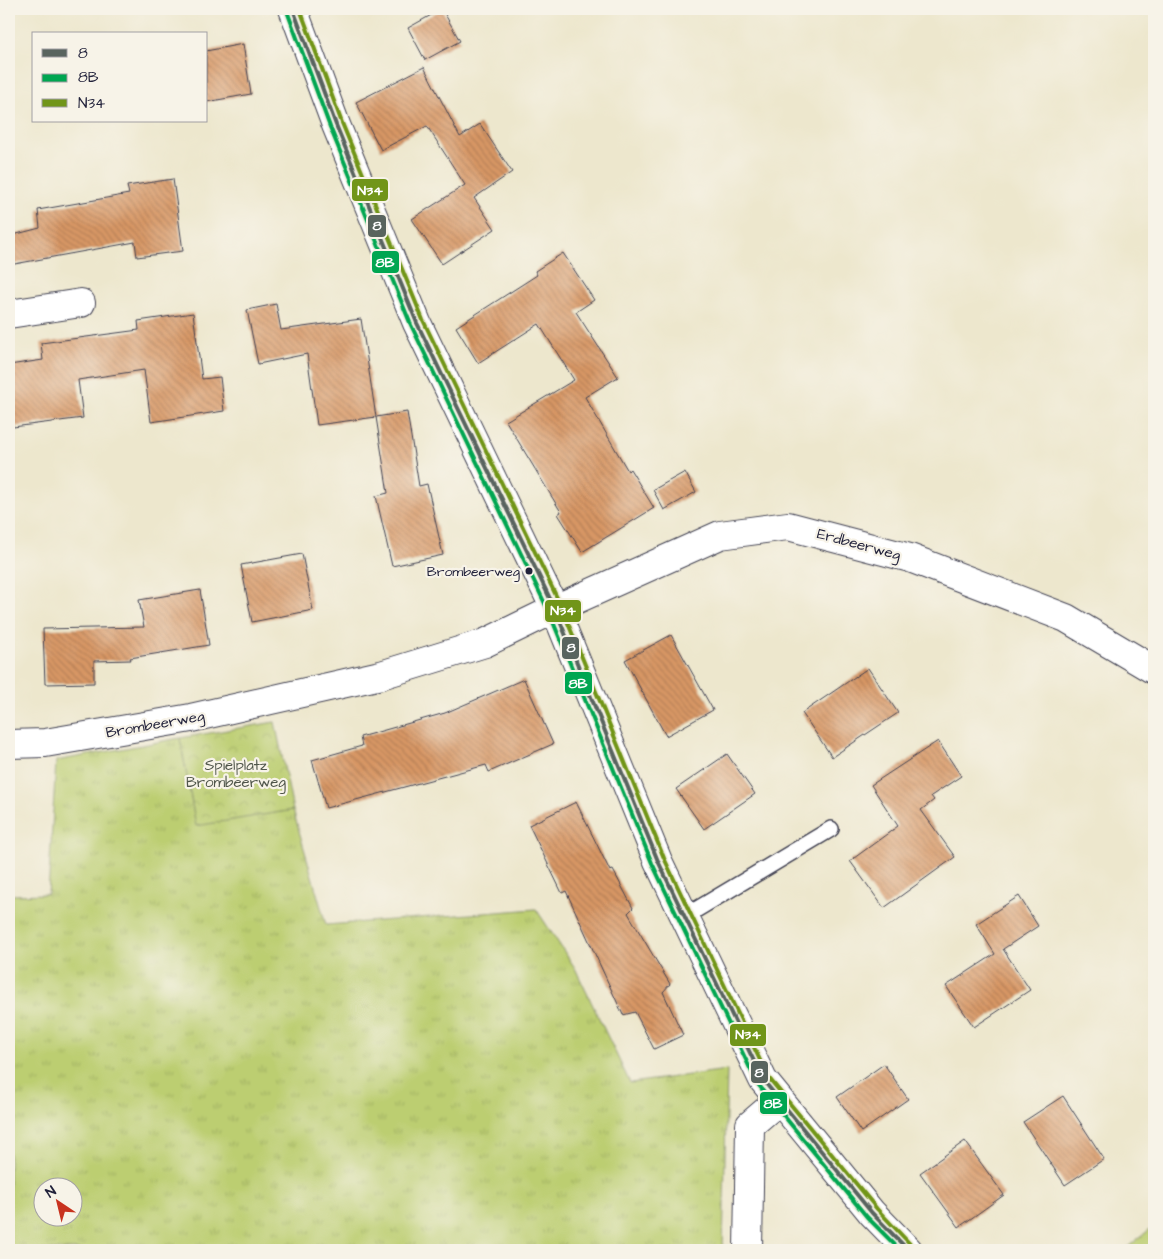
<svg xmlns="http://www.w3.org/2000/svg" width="1163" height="1259" viewBox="0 0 1163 1259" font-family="'Architects Daughter',sans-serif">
  <defs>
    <pattern id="grass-tufts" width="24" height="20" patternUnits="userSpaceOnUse" patternTransform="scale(1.25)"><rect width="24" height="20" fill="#bcce71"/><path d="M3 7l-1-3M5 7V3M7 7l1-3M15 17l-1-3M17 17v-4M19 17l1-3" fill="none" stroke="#a1b163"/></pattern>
    <pattern id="park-crowns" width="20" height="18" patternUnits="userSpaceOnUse" patternTransform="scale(1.25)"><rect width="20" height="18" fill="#bcce71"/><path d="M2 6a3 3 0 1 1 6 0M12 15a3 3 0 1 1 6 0" fill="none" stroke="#a1b163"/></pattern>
    <pattern id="building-back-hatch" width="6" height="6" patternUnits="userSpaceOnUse" patternTransform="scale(1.25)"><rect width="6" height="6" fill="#d89765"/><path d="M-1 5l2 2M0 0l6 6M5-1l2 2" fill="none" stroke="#af7b54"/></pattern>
  </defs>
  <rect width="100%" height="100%" fill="#f7f3e8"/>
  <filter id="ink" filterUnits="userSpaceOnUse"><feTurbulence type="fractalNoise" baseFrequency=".02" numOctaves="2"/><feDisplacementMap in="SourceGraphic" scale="10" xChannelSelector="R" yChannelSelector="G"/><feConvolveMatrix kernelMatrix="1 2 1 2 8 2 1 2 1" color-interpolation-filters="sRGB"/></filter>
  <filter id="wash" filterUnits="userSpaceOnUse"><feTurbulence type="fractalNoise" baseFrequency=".0096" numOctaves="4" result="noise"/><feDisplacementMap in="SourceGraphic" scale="20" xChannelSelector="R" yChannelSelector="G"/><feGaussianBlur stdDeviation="1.12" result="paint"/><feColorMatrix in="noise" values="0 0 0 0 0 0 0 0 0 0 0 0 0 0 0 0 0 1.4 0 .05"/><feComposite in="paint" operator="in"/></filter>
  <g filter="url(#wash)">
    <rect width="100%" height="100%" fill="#ede7cd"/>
    <!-- grass -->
    <path fill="url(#grass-tufts)" stroke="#6f7856" fill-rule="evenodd" d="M180 738 196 825 293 810 326 925 536 909 575 968 630 1083 727 1070 723 1250H9V895L48 894 56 761ZM42 1186H72V1216H42Z"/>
    <!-- park -->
    <path fill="url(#park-crowns)" stroke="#6f7856" d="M275 722 293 810 196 826 180 738Z"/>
    <!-- pitch -->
    <path fill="#bcce71" stroke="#6f7856" d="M1154 1226V1250H1124Z"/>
    <g id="blocks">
      <!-- building -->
      <path fill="url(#building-back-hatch)" d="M442 9 460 41 425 60 408 28Z
        M243 44 251 94 206 102V51Z
        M424 67 460 137 480 124 512 172 474 198 495 229 442 264 412 219 465 185 427 126 381 150 356 102Z
        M173 179 183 251 137 257 135 242 9 265V236L40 228 38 210 129 194 127 186Z
        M563 253 594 300 576 312 618 377 585 397 628 471 630 469 654 508 582 552 558 514 561 512 506 421 574 380 539 324 478 363 456 327 537 275 535 271Z
        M276 304 281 330 361 319 376 417 317 425 307 354 258 364 247 310Z
        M193 313 202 379 220 377 224 411 151 422 144 370 78 380 83 418 13 427 9 398V365L43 360 41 343 139 330 138 321Z
        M407 412 419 486 427 484 443 555 392 566 376 496 388 493 376 417Z
        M685 472 696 492 664 510 653 490Z
        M302 554 313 610 252 622 241 565Z
        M200 590 209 645 130 658 131 660 94 661V683L45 684 43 629 144 627 139 600Z
        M671 635 713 710 666 736 625 660Z
        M868 668 898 713 832 757 802 713Z
        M524 679 553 744 489 772 486 765 326 808 312 760 362 746 360 737 445 713Z
        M938 741 961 776 931 796 934 800 921 810 955 857 884 908 850 861 898 826 871 785Z
        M727 754 755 794 704 829 676 789Z
        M576 802 610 871 613 870 633 908 628 913 670 984 663 992 683 1035 654 1049 635 1012 623 1015 566 891 562 893 529 825Z
        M1019 896 1038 926 1003 949 1030 990 974 1027 946 986 995 954 976 924Z
        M884 1064 908 1099 861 1132 837 1097Z
        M1063 1096 1104 1159 1065 1185 1023 1122Z
        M965 1141 1004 1195 959 1227 920 1173Z"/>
    </g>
  </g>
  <g filter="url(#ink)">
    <use href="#blocks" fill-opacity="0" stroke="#404051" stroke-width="1"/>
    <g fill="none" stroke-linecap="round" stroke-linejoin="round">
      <defs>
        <path id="service" d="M684 917 831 829"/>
        <path id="minor" d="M293 9 336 125 417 323 555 609 658 861 763 1080 872 1213 908 1250
          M9 314 81 303
          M9 744 45 743 191 718 381 675 485 643 555 609 720 535 788 526 910 558 1066 618 1154 670
          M748 1250 750 1125 778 1101"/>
      </defs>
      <!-- service casing -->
      <use href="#service" stroke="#404051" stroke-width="18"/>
      <!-- minor casing -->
      <use href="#minor" stroke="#404051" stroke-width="30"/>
      <!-- service -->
      <use href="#service" stroke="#fff" stroke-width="15"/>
      <!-- minor -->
      <use href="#minor" stroke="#fff" stroke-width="28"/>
      <defs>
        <path id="bus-1" d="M293 9 336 125 417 323 555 609 658 861 763 1080 872 1213 908 1250"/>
        <path id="bus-2" d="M287 11 330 127 411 325 549 612 652 863 757 1083 867 1217 900 1250"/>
        <path id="bus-3" d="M300 9 342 123 423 320 561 606 664 858 768 1077 877 1209 912 1246"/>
      </defs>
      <!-- bus-1 casing -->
      <use href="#bus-1" stroke="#f7f3e8" stroke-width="8"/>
      <!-- bus-2 casing -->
      <use href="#bus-2" stroke="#f7f3e8" stroke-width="8"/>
      <!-- bus-3 casing -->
      <use href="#bus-3" stroke="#f7f3e8" stroke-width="8"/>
      <!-- bus-1 -->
      <use href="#bus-1" stroke="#59645e" stroke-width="4"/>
      <!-- bus-2 -->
      <use href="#bus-2" stroke="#00a651" stroke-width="4"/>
      <!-- bus-3 -->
      <use href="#bus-3" stroke="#719519" stroke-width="4"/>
    </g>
  </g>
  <!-- markers -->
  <circle fill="#22223b" stroke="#f7f3e8" stroke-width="2" cx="529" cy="571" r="4.5"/>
  <g text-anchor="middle" stroke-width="4.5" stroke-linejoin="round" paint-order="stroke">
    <!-- bus labels -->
    <g font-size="14" fill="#22223b" stroke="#f7f3e8" text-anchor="end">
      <text x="520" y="576">Brombeerweg</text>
    </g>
    <!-- street labels -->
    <g font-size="15" fill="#22223b" stroke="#f7f3e8">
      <text transform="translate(859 544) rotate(15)" y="5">Erdbeerweg</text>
      <text transform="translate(155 724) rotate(-10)" y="5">Brombeerweg</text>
    </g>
    <!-- park labels -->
    <g font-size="15" fill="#50564b" stroke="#f7f3e8">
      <text x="236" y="770">Spielplatz<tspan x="236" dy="17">Brombeerweg</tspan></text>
    </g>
  </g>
  <g stroke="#f7f3e8" stroke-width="2">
    <rect x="351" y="178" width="38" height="24" rx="5" fill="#719519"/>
    <rect x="367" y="214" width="20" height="24" rx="5" fill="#59645e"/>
    <rect x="371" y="250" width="29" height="24" rx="5" fill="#00a651"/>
    <rect x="544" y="599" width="38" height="24" rx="5" fill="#719519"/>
    <rect x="561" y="636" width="19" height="24" rx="5" fill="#59645e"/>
    <rect x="564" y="671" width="29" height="24" rx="5" fill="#00a651"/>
    <rect x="729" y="1023" width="38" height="24" rx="5" fill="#719519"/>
    <rect x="750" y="1060" width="19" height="24" rx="5" fill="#59645e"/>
    <rect x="759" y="1091" width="29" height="24" rx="5" fill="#00a651"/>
  </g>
  <g font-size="14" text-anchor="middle" font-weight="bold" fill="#fff">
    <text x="370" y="195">N34</text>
    <text x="377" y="230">8</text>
    <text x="385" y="267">8B</text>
    <text x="563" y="615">N34</text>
    <text x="571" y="652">8</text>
    <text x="578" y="688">8B</text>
    <text x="748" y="1039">N34</text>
    <text x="759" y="1077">8</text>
    <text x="773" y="1108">8B</text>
  </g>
  <!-- margin -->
  <rect width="1163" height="1259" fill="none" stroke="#f7f3e8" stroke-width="30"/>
  <!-- legend -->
  <rect x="32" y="32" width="175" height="90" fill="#f7f3e8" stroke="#a29fa3"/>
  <rect x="42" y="49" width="25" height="8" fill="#59645e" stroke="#a29fa3"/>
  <text x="78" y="58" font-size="15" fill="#22223b">8</text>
  <rect x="42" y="74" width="25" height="8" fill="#00a651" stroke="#a29fa3"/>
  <text x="78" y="82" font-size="15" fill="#22223b">8B</text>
  <rect x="42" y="99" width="25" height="8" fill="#719519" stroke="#a29fa3"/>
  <text x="78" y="108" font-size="15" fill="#22223b">N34</text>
  <!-- north arrow -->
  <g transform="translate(58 1202) rotate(325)"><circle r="24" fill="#f7f3e8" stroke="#a29fa3"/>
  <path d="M0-4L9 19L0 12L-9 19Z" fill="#c8321e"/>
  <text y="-8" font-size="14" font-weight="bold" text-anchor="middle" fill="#22223b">N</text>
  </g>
</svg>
